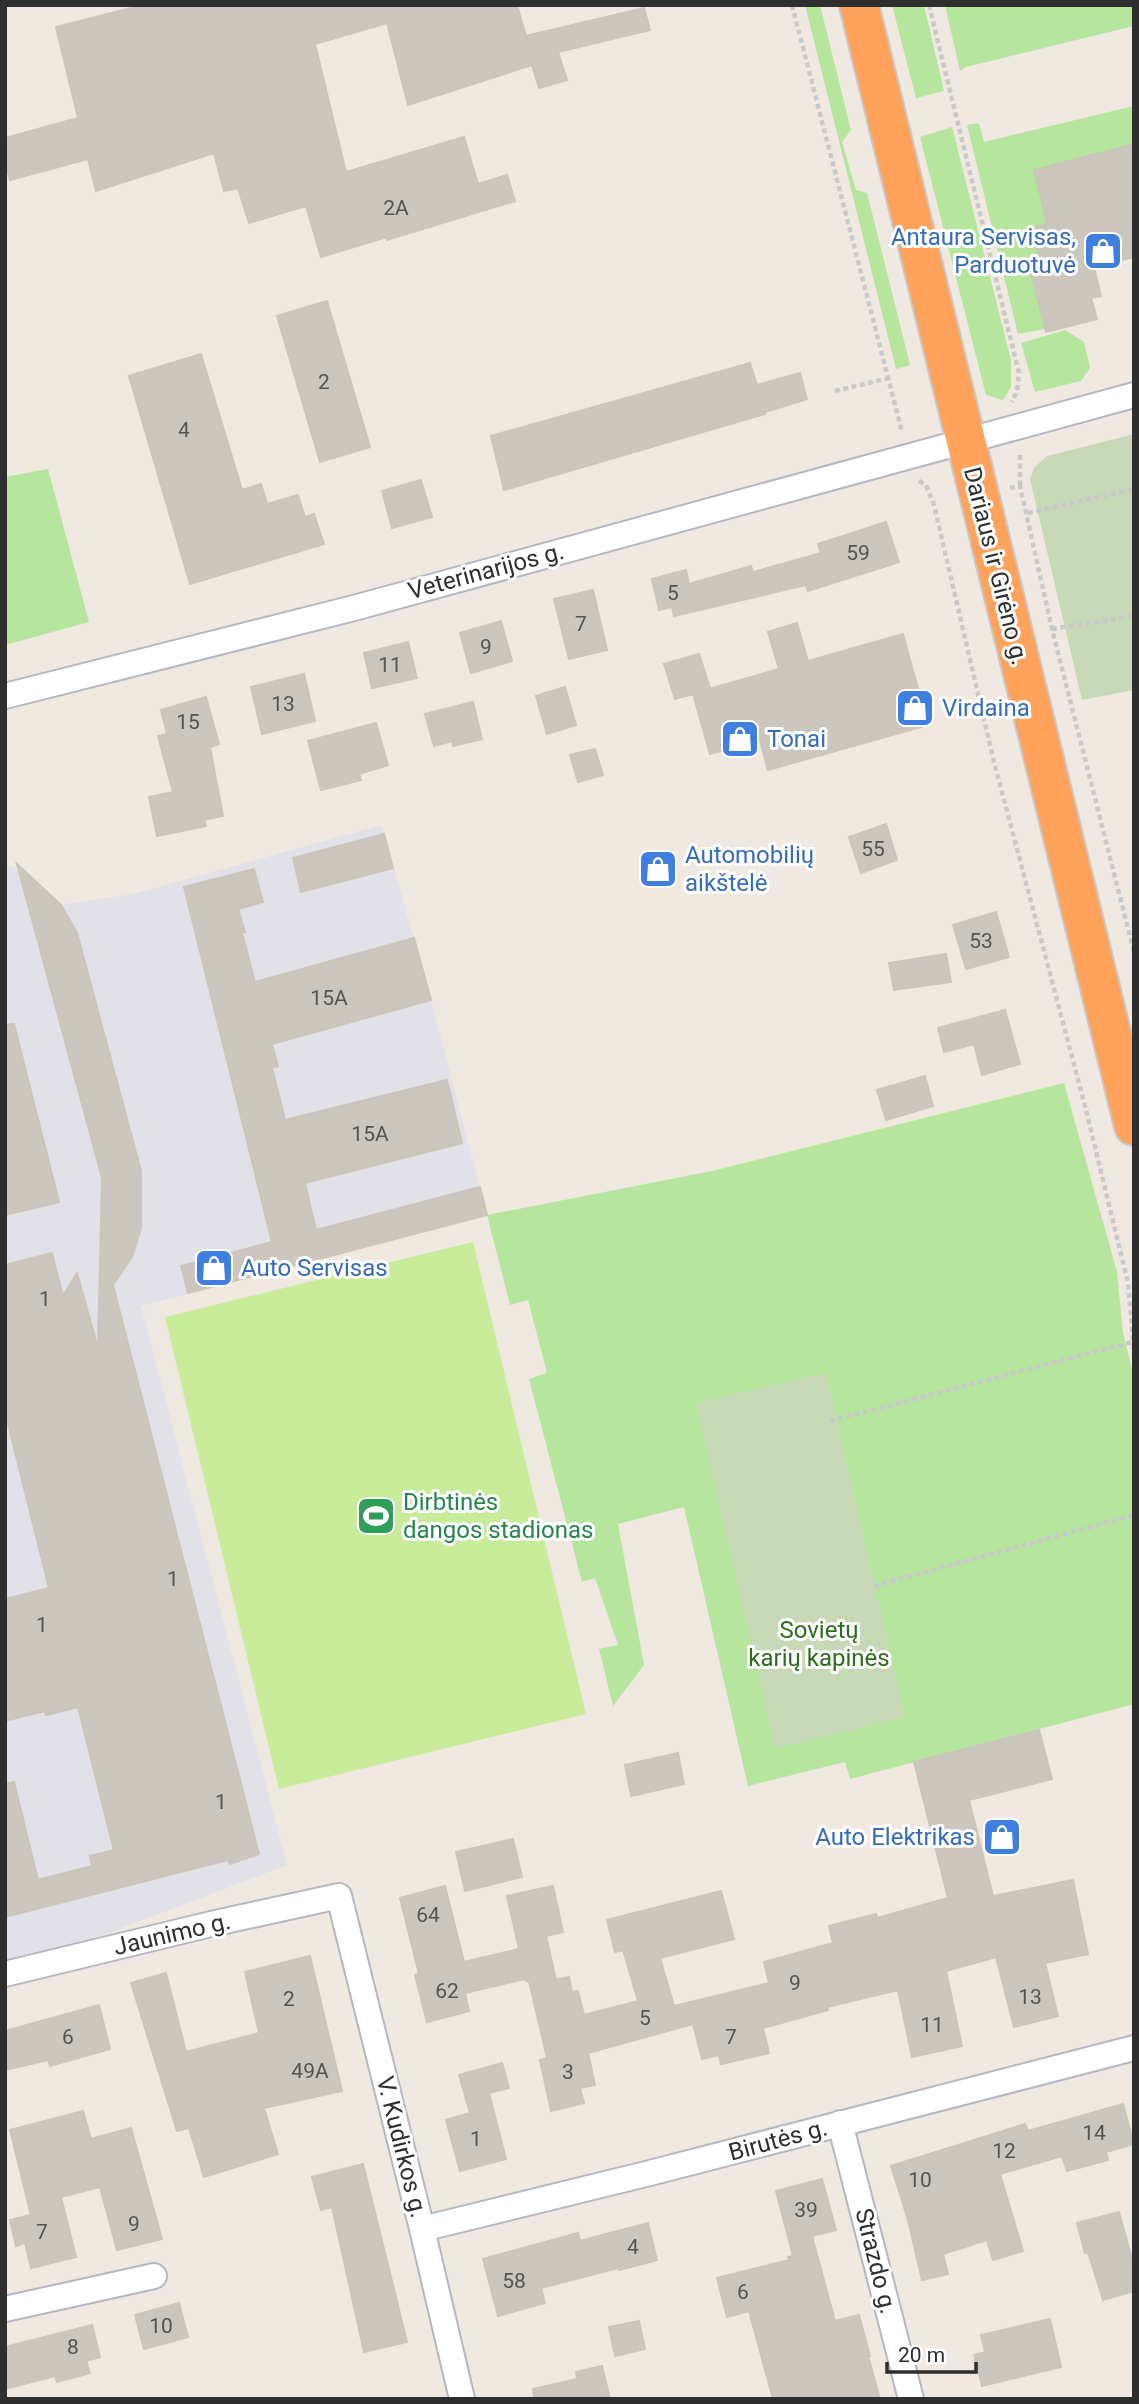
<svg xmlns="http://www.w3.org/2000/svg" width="1139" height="2404" viewBox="0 0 1139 2404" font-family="Roboto,sans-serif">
  <rect width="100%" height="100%" fill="#efe9e1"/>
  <!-- industrial -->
  <path fill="#e3e1e8" d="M382 825 431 1000 487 1215 141 1306 287 1865 49 1956 5 1966V864L25 872 61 905 133 894Z"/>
  <!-- green -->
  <path fill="#b6e59e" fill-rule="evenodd" d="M805 5H820L851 130 842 142 856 190 867 193 910 365 896 369Z
    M892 5H924L944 91 916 98Z
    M945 5H1134V26L966 67 960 71Z
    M1134 106V144L1034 170 1047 224 1032 229 1042 266 1030 270 1045 329 1018 334 967 125 979 123 984 142Z
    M952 127 1011 360V387L1003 400 986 395 920 137Z
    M1065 330 1084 342 1090 368 1081 381 1035 392 1021 343Z
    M48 469 89 622 5 645V477Z
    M1064 1083 1117 1272 1123 1333 1134 1377V1704L850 1779 845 1762 748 1786 684 1507 618 1524 644 1665 613 1706 599 1649 618 1645 595 1578 582 1582 529 1379 547 1373 528 1300 510 1305 487 1215 712 1171ZM826 1374 904 1717 696 1404Z"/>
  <!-- cemetery -->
  <path fill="#c8d9b8" d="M1134 434V690L1082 700 1030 479 1034 468 1047 456Z
    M826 1373 905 1717 775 1748 696 1403Z"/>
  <!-- pitch -->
  <path fill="#c9ec9a" d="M473 1242 586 1714 279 1789 165 1317Z"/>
  <!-- building -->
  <path fill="#cbc7bf" stroke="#cbc5ba" stroke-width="2" d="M143 5H517L526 36 644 8 650 30 558 52 567 80 539 88 532 65 408 105 387 23 315 44 346 172 464 137 478 184 507 175 515 201 387 240V237L321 257 306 206 249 223 238 188 224 191 214 153 96 191 88 159 10 180 5 162V138L78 118 56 27Z
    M1134 144V257L1094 267 1101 296 1091 298 1097 319 1046 332 1030 269 1042 266 1032 228 1047 224 1034 170Z
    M327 301 370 447 320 462 277 316Z
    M201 354 242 490 261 484 267 504 298 495 305 517 314 514 324 544 190 584 129 376Z
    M750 363 757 385 800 373 807 399 765 412V414L504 490 491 436Z
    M421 480 432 517 392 528 382 491Z
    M886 522 899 562 808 591 806 585 674 616 672 607 659 610 652 579 686 570 689 584 751 566 753 572 821 553 818 544Z
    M593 590 607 650 569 659 554 599Z
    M501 621 512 661 471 673 460 633Z
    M797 623 808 661 903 634 928 725 768 770 760 740 710 754 693 694 675 699 664 664 699 654 710 688 695 693 779 669 768 632Z
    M408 642 417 678 372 688 364 653Z
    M304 674 315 721 262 734 251 687Z
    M565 687 576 725 547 734 536 696Z
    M206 697 219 744 210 747 223 816 204 820 206 826 157 836 149 797 173 792 158 736 167 734 161 710Z
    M473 702 482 739 453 746 452 741 434 746 425 714Z
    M376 723 388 765 359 774 361 780 321 790 308 741Z
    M595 749 603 775 578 782 570 755Z
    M886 824 897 860 861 873 849 837Z
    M384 834 393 868 301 892 293 858Z
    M17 864 61 905 77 933 141 1171V1228L132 1257 113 1285 259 1854 230 1864 228 1860 5 1917V1784L14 1782 38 1880 92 1866 90 1856 114 1850 78 1707 46 1715 45 1711 5 1721V1599L49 1588 5 1412V1265L52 1253 63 1296 77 1273 98 1348 102 1178Z
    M254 869 263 902 238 909 245 932 242 933 255 982 414 938 431 1000 272 1044 278 1066 272 1068 285 1120 447 1080 462 1143 305 1183 316 1230 480 1187 487 1215 188 1293 181 1266 272 1242 184 887Z
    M996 912 1009 957 966 969 953 925Z
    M946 954 951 982 894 990 889 963Z
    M1005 1010 1020 1064 982 1075 974 1044 944 1052 938 1028Z
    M14 1024 59 1202 5 1215V1025Z
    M925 1076 933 1106 886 1120 877 1090Z
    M1039 1730 1052 1779 969 1800 993 1896 1073 1880 1088 1954 1045 1963 1058 2016 1014 2027 996 1957 946 1971 962 2046 912 2057 898 1990 827 2007 828 2010 763 2028 769 2053 721 2064 719 2055 702 2059 693 2024 588 2053 595 2085 580 2088 584 2103 551 2111 540 2060 547 2058 529 1981H526L525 1979 465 1993 469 2011 427 2022 415 1975 419 1974 400 1898 445 1886 464 1962 519 1949 507 1896 553 1886 563 1932 546 1936 556 1980 569 1977 572 1992 578 1991 584 2015 638 2001 623 1950 615 1952 607 1920 721 1891 734 1939 660 1958 674 2006 769 1983 764 1962 833 1943 829 1926 876 1914 877 1918 948 1898 914 1762Z
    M678 1753 684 1784 631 1796 625 1765Z
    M513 1839 522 1877 465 1891 456 1852Z
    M310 1956 342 2091 264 2108 278 2154 204 2177 189 2128 177 2131 131 1983 166 1973 186 2052 259 2033 245 1972Z
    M99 2005 110 2049 50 2066 48 2060 5 2070V2031Z
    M502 2063 509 2088 489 2093 506 2159 460 2171 446 2120 470 2113 459 2075Z
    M1123 2104 1134 2144 1106 2152 1108 2160 1067 2171 1062 2156 1000 2174 1023 2251 993 2260 987 2240 943 2254 948 2274 922 2280 908 2220 891 2166 1025 2124 1028 2131Z
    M83 2111 91 2139 131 2128 162 2239 117 2250 100 2187 61 2197 76 2257 31 2268 25 2243 16 2246 10 2220 31 2215 10 2130Z
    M363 2164 407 2342 364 2352 332 2207 321 2210 312 2177Z
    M822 2179 836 2230 812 2236 835 2321 859 2315 870 2356H868L880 2399H773L749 2311 727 2317 717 2278 789 2260 788 2257 793 2256 776 2191Z
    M1119 2212 1134 2266V2291L1103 2300 1088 2252 1085 2253 1077 2223Z
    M648 2223 657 2260 619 2270 618 2268 541 2288 545 2303 498 2316 483 2259 578 2233 580 2241Z
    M179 2303 188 2337 144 2349 135 2315Z
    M1050 2319 1061 2367 982 2386 974 2355 985 2352 981 2335Z
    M639 2321 645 2349 615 2356 609 2327Z
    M92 2325 100 2357 86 2361 90 2373 57 2382 55 2376 5 2389V2347Z
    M602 2366 610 2399H534L533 2389 577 2379 576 2372Z"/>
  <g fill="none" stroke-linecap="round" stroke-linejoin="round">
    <defs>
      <path id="street" d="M5 696 354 608 1134 395
        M5 1974 211 1924 339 1896 422 2229 462 2399
        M840 2123 911 2399
        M422 2229 646 2174 1134 2048
        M5 2309 154 2276"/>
      <path id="highway" d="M859 5 1134 1126"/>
    </defs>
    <!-- street casing -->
    <use href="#street" stroke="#b4b7c1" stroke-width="28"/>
    <!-- highway casing -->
    <use href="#highway" stroke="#c9c9c9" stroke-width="42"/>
    <!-- path -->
    <path stroke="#c9c9c9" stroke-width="4.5" stroke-dasharray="5 3.5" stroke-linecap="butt" d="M792 5 902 432
      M929 5 1019 373 1017 391 1012 402
      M835 391 889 378
      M1020 455V486
      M919 481 926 485 934 505 993 758 1085 1106 1128 1283 1134 1350
      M1010 488 1020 486 1052 629 1134 952
      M1028 513 1134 489
      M1052 629 1134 616
      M830 1421 1132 1342
      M874 1586 1134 1515"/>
    <!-- street -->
    <use href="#street" stroke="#fff" stroke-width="24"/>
    <!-- highway -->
    <use href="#highway" stroke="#ffa35c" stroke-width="38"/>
  </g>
  <!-- icons -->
  <defs>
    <symbol id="shop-square" viewBox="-11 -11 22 22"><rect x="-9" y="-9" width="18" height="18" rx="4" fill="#3f7fe0" stroke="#fff"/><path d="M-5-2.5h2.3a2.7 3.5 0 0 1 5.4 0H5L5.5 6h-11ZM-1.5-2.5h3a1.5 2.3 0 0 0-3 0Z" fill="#fff"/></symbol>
    <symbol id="stadium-square" viewBox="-11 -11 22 22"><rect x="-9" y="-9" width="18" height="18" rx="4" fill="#2e9e5b" stroke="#fff"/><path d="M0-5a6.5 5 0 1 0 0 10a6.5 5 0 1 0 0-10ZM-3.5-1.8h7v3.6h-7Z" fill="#fff"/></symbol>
  </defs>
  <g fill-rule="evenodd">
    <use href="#shop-square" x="1081" y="229" width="44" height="44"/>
    <use href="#shop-square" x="893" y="686" width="44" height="44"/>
    <use href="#shop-square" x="718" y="717" width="44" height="44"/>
    <use href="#shop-square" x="636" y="847" width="44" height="44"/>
    <use href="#shop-square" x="192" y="1246" width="44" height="44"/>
    <use href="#stadium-square" x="354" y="1494" width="44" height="44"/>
    <use href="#shop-square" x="980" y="1815" width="44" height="44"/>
  </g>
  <g text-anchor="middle" stroke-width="6" stroke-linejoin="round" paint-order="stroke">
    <!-- number labels -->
    <g font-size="21" fill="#555452">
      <text x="396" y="215">2A</text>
      <text x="324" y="389">2</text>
      <text x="184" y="437">4</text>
      <text x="858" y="560">59</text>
      <text x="673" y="600">5</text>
      <text x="581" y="631">7</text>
      <text x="486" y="654">9</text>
      <text x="390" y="672">11</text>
      <text x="283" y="711">13</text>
      <text x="188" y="729">15</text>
      <text x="873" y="856">55</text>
      <text x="981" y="948">53</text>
      <text x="329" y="1005">15A</text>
      <text x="370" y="1141">15A</text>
      <text x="45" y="1306">1</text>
      <text x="173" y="1586">1</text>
      <text x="42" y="1632">1</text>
      <text x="221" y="1809">1</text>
      <text x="428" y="1922">64</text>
      <text x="795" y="1990">9</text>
      <text x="447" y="1998">62</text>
      <text x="1030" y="2004">13</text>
      <text x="289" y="2006">2</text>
      <text x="645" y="2025">5</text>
      <text x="932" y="2032">11</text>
      <text x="68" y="2044">6</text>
      <text x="731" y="2044">7</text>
      <text x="310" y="2078">49A</text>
      <text x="568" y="2079">3</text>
      <text x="1094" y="2140">14</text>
      <text x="476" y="2146">1</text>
      <text x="1004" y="2158">12</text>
      <text x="920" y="2187">10</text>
      <text x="806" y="2217">39</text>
      <text x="134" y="2231">9</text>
      <text x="42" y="2239">7</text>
      <text x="633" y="2254">4</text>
      <text x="514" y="2288">58</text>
      <text x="743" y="2299">6</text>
      <text x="161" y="2333">10</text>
      <text x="73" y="2354">8</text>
    </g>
    <!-- shop labels -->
    <g font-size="24" fill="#366cbe" stroke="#fff" text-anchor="start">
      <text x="1076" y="245" text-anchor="end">Antaura Servisas,<tspan x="1076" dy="28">Parduotuvė</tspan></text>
      <text x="942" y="716">Virdaina</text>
      <text x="767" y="747">Tonai</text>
      <text x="685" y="863">Automobilių<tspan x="685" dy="28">aikštelė</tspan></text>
      <text x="241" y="1276">Auto Servisas</text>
      <text x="975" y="1845" text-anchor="end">Auto Elektrikas</text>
    </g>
    <!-- street labels -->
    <g font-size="24" fill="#2e2e2e" stroke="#fff">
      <text transform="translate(996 566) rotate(76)" y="8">Dariaus ir Girėno g.</text>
      <text transform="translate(486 571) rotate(-15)" y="8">Veterinarijos g.</text>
      <text transform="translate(172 1934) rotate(-13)" y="8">Jaunimo g.</text>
      <text transform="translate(778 2140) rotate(-15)" y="8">Birutės g.</text>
      <text transform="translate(402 2147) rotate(76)" y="8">V. Kudirkos g.</text>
      <text transform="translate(876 2261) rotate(76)" y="8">Strazdo g.</text>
    </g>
    <!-- leisure labels -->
    <g font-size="24" fill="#27864d" stroke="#fff" text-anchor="start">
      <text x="403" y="1510">Dirbtinės<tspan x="403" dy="28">dangos stadionas</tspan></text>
    </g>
    <!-- park labels -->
    <g font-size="24" fill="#2c6e1b" stroke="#fff">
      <text x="819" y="1638">Sovietų<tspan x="819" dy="28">karių kapinės</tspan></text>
    </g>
  </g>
  <!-- border -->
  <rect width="1139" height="2404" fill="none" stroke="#2e2e2e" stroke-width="14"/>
  <!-- scale -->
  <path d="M887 2362v10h89v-10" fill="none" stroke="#2e2e2e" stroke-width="3.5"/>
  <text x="898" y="2362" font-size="21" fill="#2e2e2e" stroke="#ffffff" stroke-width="5" paint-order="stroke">20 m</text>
</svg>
